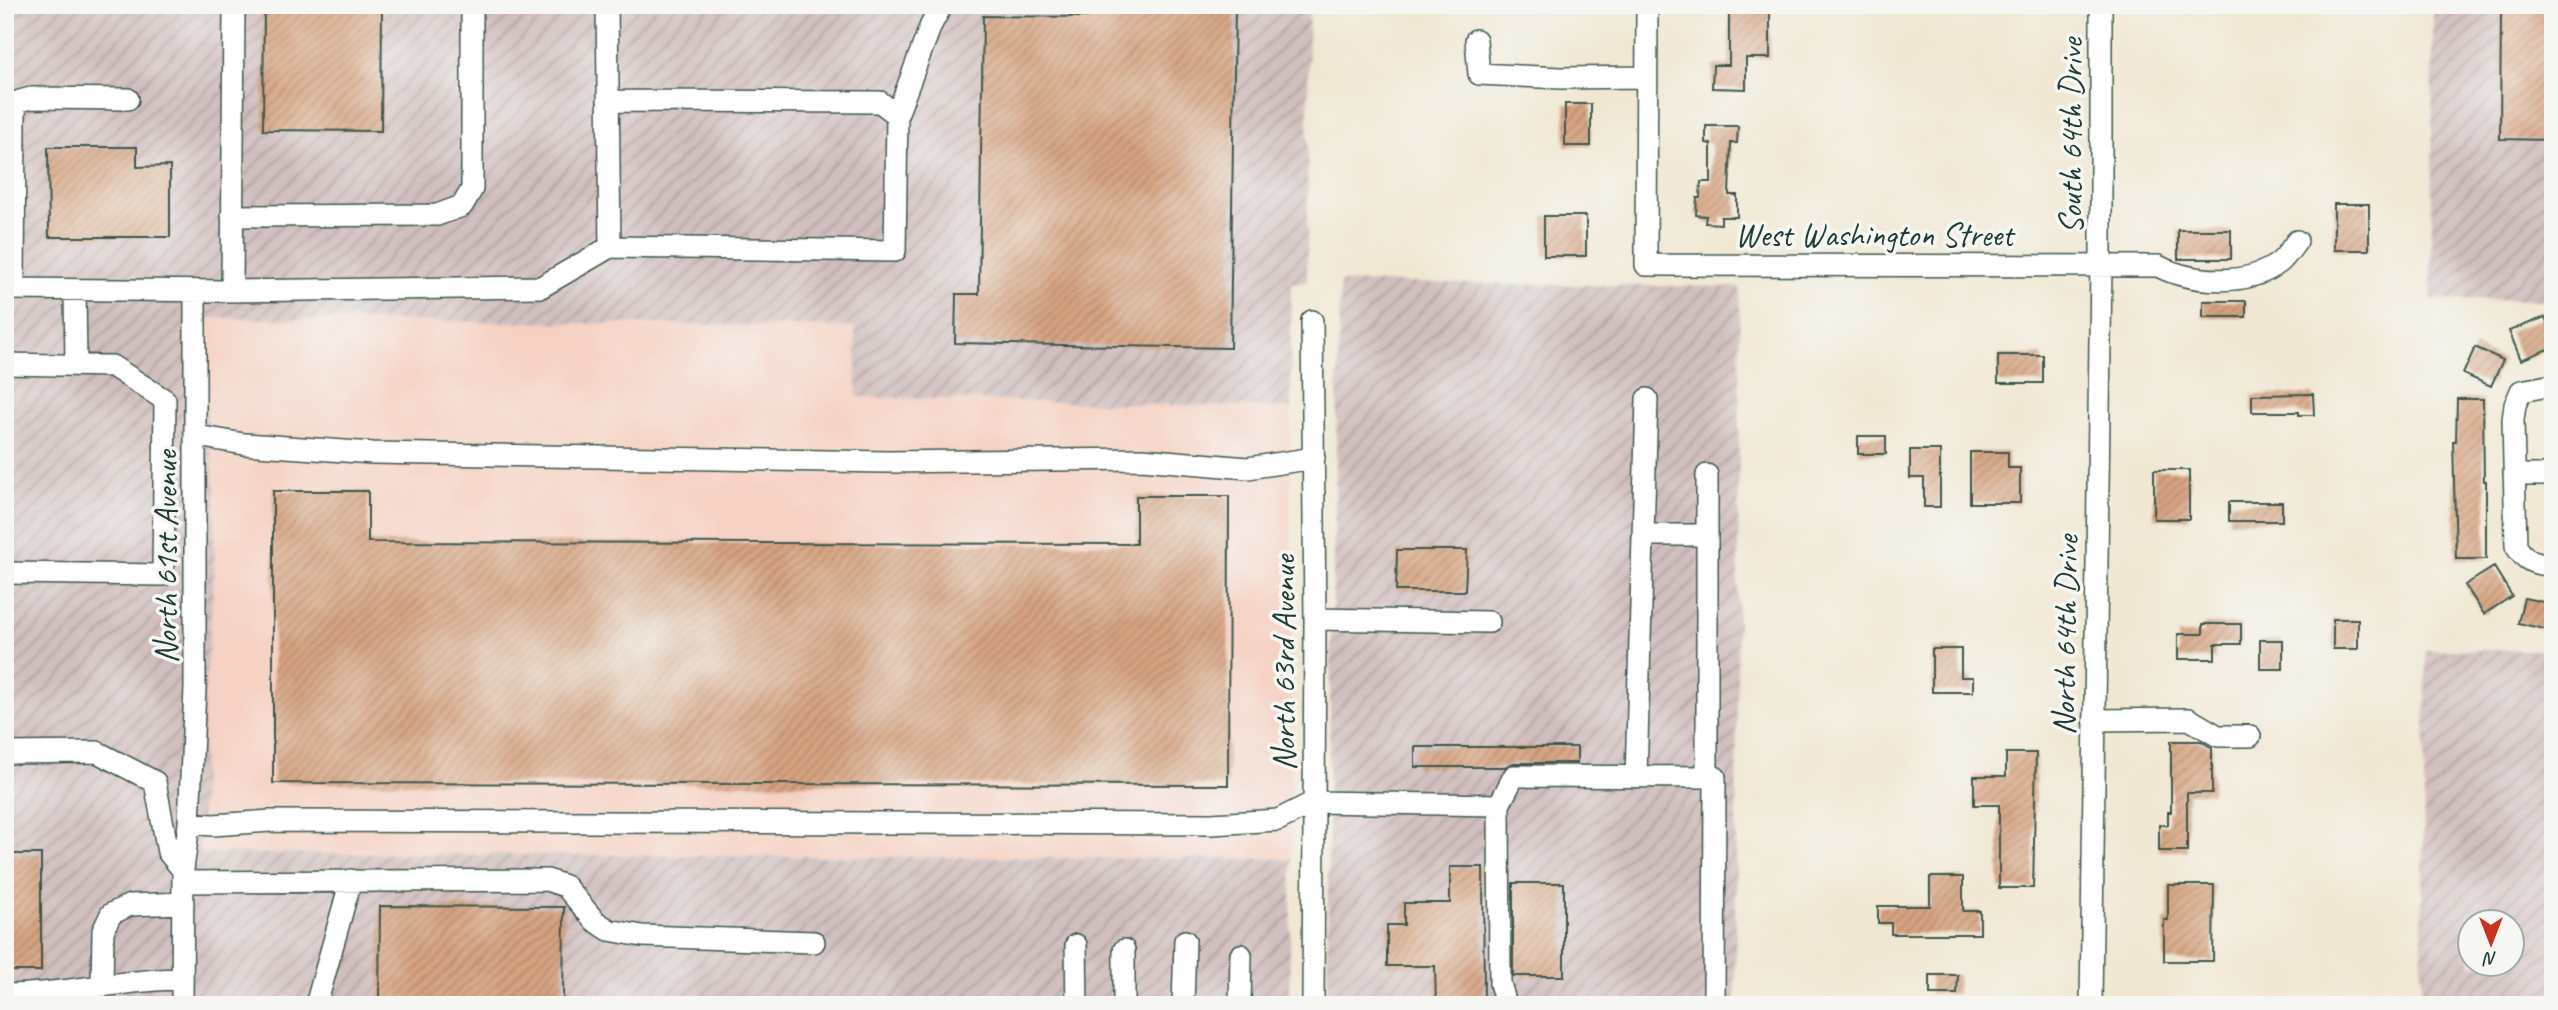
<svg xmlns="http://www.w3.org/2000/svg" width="2558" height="1010" viewBox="0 0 2558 1010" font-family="Caveat,sans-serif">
  <defs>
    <pattern id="industrial-furrows" width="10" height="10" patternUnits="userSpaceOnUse" patternTransform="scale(1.75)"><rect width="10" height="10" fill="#d1bfbe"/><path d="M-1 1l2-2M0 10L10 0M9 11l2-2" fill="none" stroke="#a99c9b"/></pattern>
    <pattern id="building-hatch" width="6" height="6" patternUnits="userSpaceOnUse" patternTransform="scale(1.75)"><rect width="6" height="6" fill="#d7a380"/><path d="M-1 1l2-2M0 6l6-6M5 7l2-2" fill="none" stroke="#ae866a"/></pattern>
  </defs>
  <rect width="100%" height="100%" fill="#f6f6f2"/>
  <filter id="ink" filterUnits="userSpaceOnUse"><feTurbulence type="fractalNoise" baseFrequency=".0143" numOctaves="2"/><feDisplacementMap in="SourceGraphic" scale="14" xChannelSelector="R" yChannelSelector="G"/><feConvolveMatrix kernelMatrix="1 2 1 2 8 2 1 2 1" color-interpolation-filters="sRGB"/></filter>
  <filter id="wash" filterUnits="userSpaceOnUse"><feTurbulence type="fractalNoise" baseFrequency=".00686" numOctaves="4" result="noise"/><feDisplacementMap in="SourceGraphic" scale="28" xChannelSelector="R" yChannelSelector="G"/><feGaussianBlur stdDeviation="1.57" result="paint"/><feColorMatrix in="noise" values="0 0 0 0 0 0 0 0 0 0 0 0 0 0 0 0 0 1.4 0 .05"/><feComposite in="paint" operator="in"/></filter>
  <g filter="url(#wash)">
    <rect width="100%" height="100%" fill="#f1e8d4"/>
    <!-- built -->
    <path fill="#f6d2c4" d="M205 317 855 327 857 397 1291 408 1292 859 200 853 204 708 214 577 215 489 205 390Z"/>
    <!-- industrial -->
    <path fill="url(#industrial-furrows)" fill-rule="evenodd" d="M5 5H1309L1307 282 1291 283V408L857 397 855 327 205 318V390L215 489 214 577 204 708 200 853 1292 859 1289 1005H5Z
      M2433 5H2553V300L2431 299Z
      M1340 282 1740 287 1735 1005H1327L1329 747Z
      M2426 650H2553V1005H2421ZM2470 922H2512V964H2470Z"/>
    <g id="blocks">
      <!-- building -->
      <path fill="url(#building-hatch)" d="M264 5H382L381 131 263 130Z
        M1087 5H1235L1230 348 955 343 956 294H979L983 16 1087 17Z
        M1729 5H1770V58H1746V89L1712 88 1713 65H1729Z
        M2501 5H2553V140L2500 139Z
        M1565 104H1591V146H1565Z
        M1706 126H1738L1737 143H1731L1729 195H1737V217H1721V224L1705 223 1706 216 1696 215 1697 198H1700L1701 182H1711V144L1706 143Z
        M48 147H137V167L170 166V237H49Z
        M2334 204H2369V250H2334Z
        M1544 216H1586V256H1544Z
        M2178 230H2231V259H2178Z
        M2203 301H2246V317H2203Z
        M2545 317 2553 337V347L2521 360 2509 331Z
        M2475 347 2503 360 2491 386 2463 374Z
        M1998 355H2043V383H1998Z
        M2313 394 2314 415H2299V412H2252V395Z
        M2457 399H2483L2484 481H2486V559H2456L2453 441H2456Z
        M1858 436H1886V454H1858Z
        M1910 450H1940V507H1924V478H1910Z
        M1970 452H2008V468H2020V503H1970Z
        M2154 470H2189V519H2154Z
        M273 491H368V542L1136 544V496H1229L1228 785 273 783Z
        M2229 502H2282V521H2229Z
        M1397 550H1467L1465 591H1396Z
        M2494 567 2512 596 2484 614 2465 585Z
        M2524 598 2553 604V631L2518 623Z
        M2333 619H2358V649H2333Z
        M2203 624H2241V644H2215V659H2178V634H2203Z
        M2260 640H2283V669H2260Z
        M1932 649H1961V677H1973V692H1932Z
        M2171 741H2201L2212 748V793H2187V851H2159V825H2168V812H2171Z
        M1415 747H1577V763H1514L1505 767H1415Z
        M2006 753H2036L2033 888H1999V805H1974V776H2006Z
        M5 854H41V971H5Z
        M1450 867H1483L1484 1005H1436L1435 966H1387V925H1404V903H1450Z
        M1930 877H1963V911H1980V934H1891V923H1878V906H1930Z
        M1513 883H1564V976H1513Z
        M2168 885H2214L2213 961H2164V920H2168Z
        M380 906 564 907 563 1005H379Z
        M1930 975H1958L1957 994H1930Z"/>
    </g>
  </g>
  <g filter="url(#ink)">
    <use href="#blocks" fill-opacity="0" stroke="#3e574c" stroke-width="2"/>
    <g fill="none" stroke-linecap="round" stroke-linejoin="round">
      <defs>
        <path id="minor" d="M1647 5 1646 265 2158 266C2191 283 2249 287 2280 262 2286 257 2292 247 2297 241
          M1476 40 1479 74 1561 78 1646 77
          M608 101 880 102 897 115 895 251 610 247
          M897 115 931 25 942 5
          M232 216 437 215 462 206 472 189V5
          M5 289 232 291 541 287 610 247 607 5
          M14 289 15 110 20 101 31 98 128 99
          M75 290 76 365
          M232 291 234 5
          M1312 321 1315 619 1313 1005
          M5 364 112 366 165 400 163 575 5 573
          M2553 385 2521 391 2515 405 2513 420 2516 546C2525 561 2535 565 2553 565
          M197 436 244 444 373 453 888 462 1142 459 1248 468 1314 458
          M1707 475V777
          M2514 475H2553
          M1643 535H1707
          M1315 619 1489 622
          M2094 720 2189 719 2218 736H2250
          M5 753 97 752 155 782 168 852 183 870
          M1636 777 1647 399
          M1499 805 1514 776 1715 777 1714 1005
          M189 823 213 825 270 821 1212 824 1278 820 1314 802 1499 805 1500 983 1506 1005
          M183 882 547 880 565 886 595 921 609 930 642 936 814 942
          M1076 945 1077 1005
          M102 986 103 931 111 914 130 905 183 903
          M5 995C65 995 123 979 182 979
          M182 1005 183 870 189 823 195 688V291
          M316 1005 351 880
          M1124 1005V950
          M1183 1005 1185 941
          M1240 1005 1241 955
          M2091 1005 2101 266V5"/>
      </defs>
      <!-- minor casing -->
      <use href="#minor" stroke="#3e574c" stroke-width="24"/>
      <!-- minor -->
      <use href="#minor" stroke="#fff" stroke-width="21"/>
    </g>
  </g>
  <g text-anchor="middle" stroke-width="7" stroke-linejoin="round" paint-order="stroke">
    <!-- street labels -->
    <g font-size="33" fill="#1f3d34" stroke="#f6f6f2">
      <text transform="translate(2070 136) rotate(-90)" y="12">South 64th Drive</text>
      <text x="1874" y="246">West Washington Street</text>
      <text transform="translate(165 557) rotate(-90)" y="12">North 61st Avenue</text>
      <text transform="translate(2064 635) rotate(-89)" y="12">North 64th Drive</text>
      <text transform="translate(1283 663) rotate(-90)" y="12">North 63rd Avenue</text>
    </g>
  </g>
  <!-- margin -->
  <rect width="2558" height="1010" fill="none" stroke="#f6f6f2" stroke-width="28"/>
  <!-- north arrow -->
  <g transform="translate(2491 943) rotate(180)"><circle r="33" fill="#f6f6f2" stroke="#a0aca6" stroke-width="2"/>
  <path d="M0-5L12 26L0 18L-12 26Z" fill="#c8321e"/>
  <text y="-10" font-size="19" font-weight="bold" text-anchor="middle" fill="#1f3d34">N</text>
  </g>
</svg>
